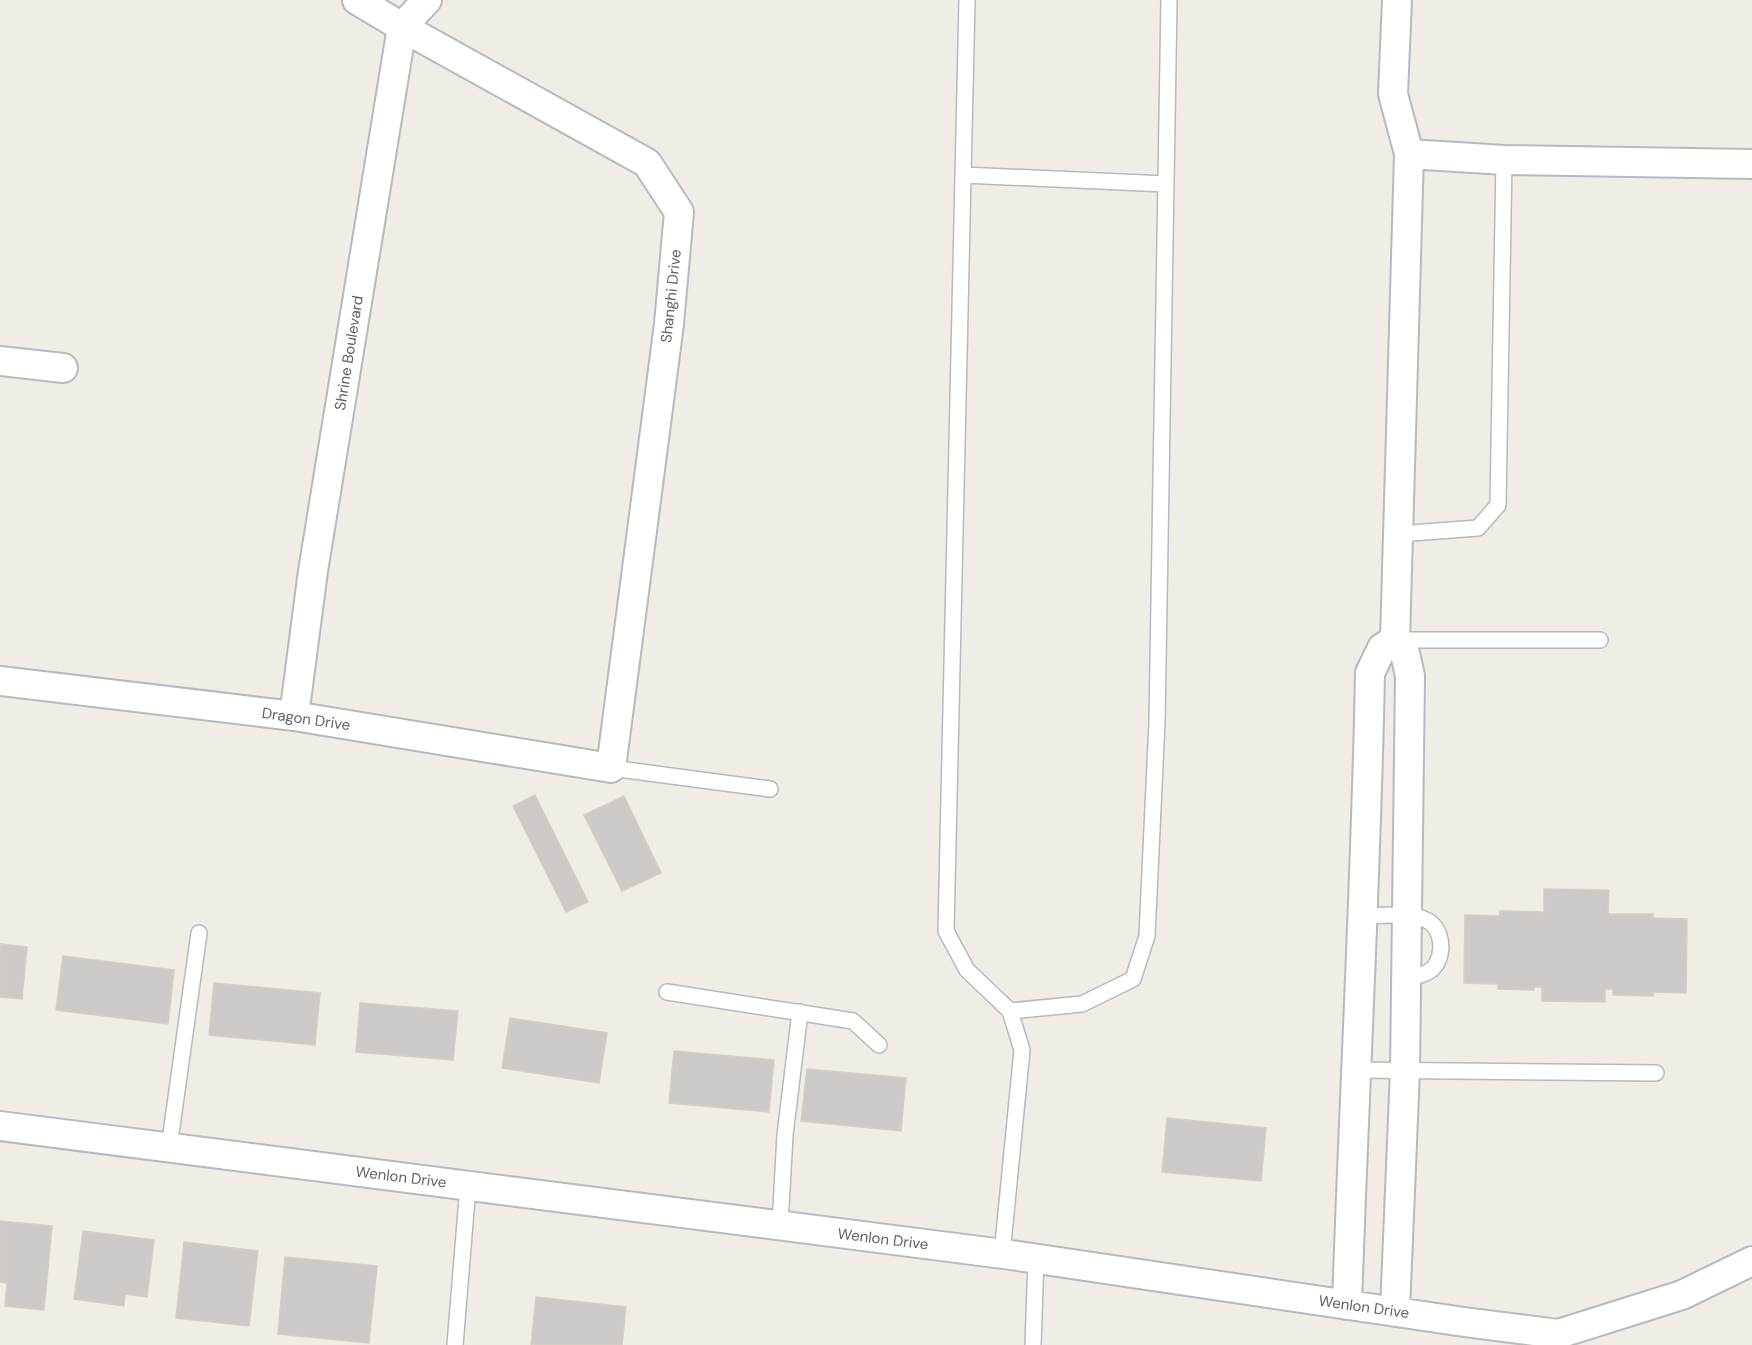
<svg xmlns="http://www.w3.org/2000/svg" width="1752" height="1345" viewBox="0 0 1752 1345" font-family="'DM Sans',sans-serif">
  <rect width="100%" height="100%" fill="#efede6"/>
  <!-- building -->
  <path fill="#cdc9c6" stroke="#d4cec5" stroke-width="1.5" d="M535 795 588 902 566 912 513 806Z
    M624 796 661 873 622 891 584 815Z
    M1544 889 1609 890 1608 914H1653V918L1687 919 1686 993 1653 992V996L1613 995V989H1605V1002L1542 1001V987H1534V990L1498 989V984L1464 983 1465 915 1499 916 1500 911 1544 912Z
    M0 944 27 947 22 999 0 997Z
    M63 956 174 970 168 1024 56 1010Z
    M214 983 320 993 315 1045 209 1035Z
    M360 1003 458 1011 453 1060 356 1052Z
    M510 1018 607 1033 599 1083 502 1068Z
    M674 1051 774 1060 769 1112 669 1103Z
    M807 1069 906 1078 901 1131 801 1121Z
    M1167 1118 1266 1128 1261 1181 1162 1172Z
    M0 1221 52 1226 44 1310 5 1306 7 1283 0 1282Z
    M83 1231 154 1240 147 1297 125 1294 124 1306 74 1299Z
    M184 1242 258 1251 249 1326 176 1318Z
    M285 1257 377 1266 369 1343 278 1334Z
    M536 1297 626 1307 622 1345H531Z"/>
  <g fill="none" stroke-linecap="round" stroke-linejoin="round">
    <defs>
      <path id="lane" d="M967 0 946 931 967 970 1010 1011 1022 1050 1002 1254
        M963 175 1166 184
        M1398 534 1478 528 1498 505 1504 160
        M1395 640H1600
        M611 768 770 789
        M1361 916C1379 916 1417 911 1431 923 1445 935 1444 963 1428 972 1421 976 1413 977 1405 978
        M667 992 853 1021 879 1045
        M1010 1011 1082 1004 1133 979 1147 936 1157 722 1169 0
        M1355 1070 1656 1073
        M169 1148 199 933
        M780 1225 785 1135 800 1012
        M455 1345 468 1186
        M1033 1345 1036 1259"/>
      <path id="street" d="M1397 0 1393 94 1409 154 1504 160 1752 164
        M0 361 63 368
        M1395 640 1409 154
        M0 681 294 716 611 768 669 324 679 212 647 163 402 27 357 0
        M294 716 313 571 402 27 427 0
        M0 1126 1011 1255 1464 1322 1558 1334 1682 1295 1752 1261
        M1347 1305C1354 1094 1366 884 1370 673L1382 648 1395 640 1405 653 1410 676 1405 1070 1395 1311"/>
    </defs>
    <!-- lane casing -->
    <use href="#lane" stroke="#b7b9bc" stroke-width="18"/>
    <!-- street casing -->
    <use href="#street" stroke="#b7b9bc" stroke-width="32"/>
    <!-- lane -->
    <use href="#lane" stroke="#fff" stroke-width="15"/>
    <!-- street -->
    <use href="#street" stroke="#fff" stroke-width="28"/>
  </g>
  <g text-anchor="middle" stroke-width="6" stroke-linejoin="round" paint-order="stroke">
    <!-- street labels -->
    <g font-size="15" fill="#5e6266" stroke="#fff">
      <text transform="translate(671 296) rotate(-84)" y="5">Shanghi Drive</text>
      <text transform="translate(349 353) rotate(-81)" y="5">Shrine Boulevard</text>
      <text transform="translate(306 719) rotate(8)" y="5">Dragon Drive</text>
      <text transform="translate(401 1177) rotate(7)" y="5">Wenlon Drive</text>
      <text transform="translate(883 1239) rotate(7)" y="5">Wenlon Drive</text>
      <text transform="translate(1364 1307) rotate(8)" y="5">Wenlon Drive</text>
    </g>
  </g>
</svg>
